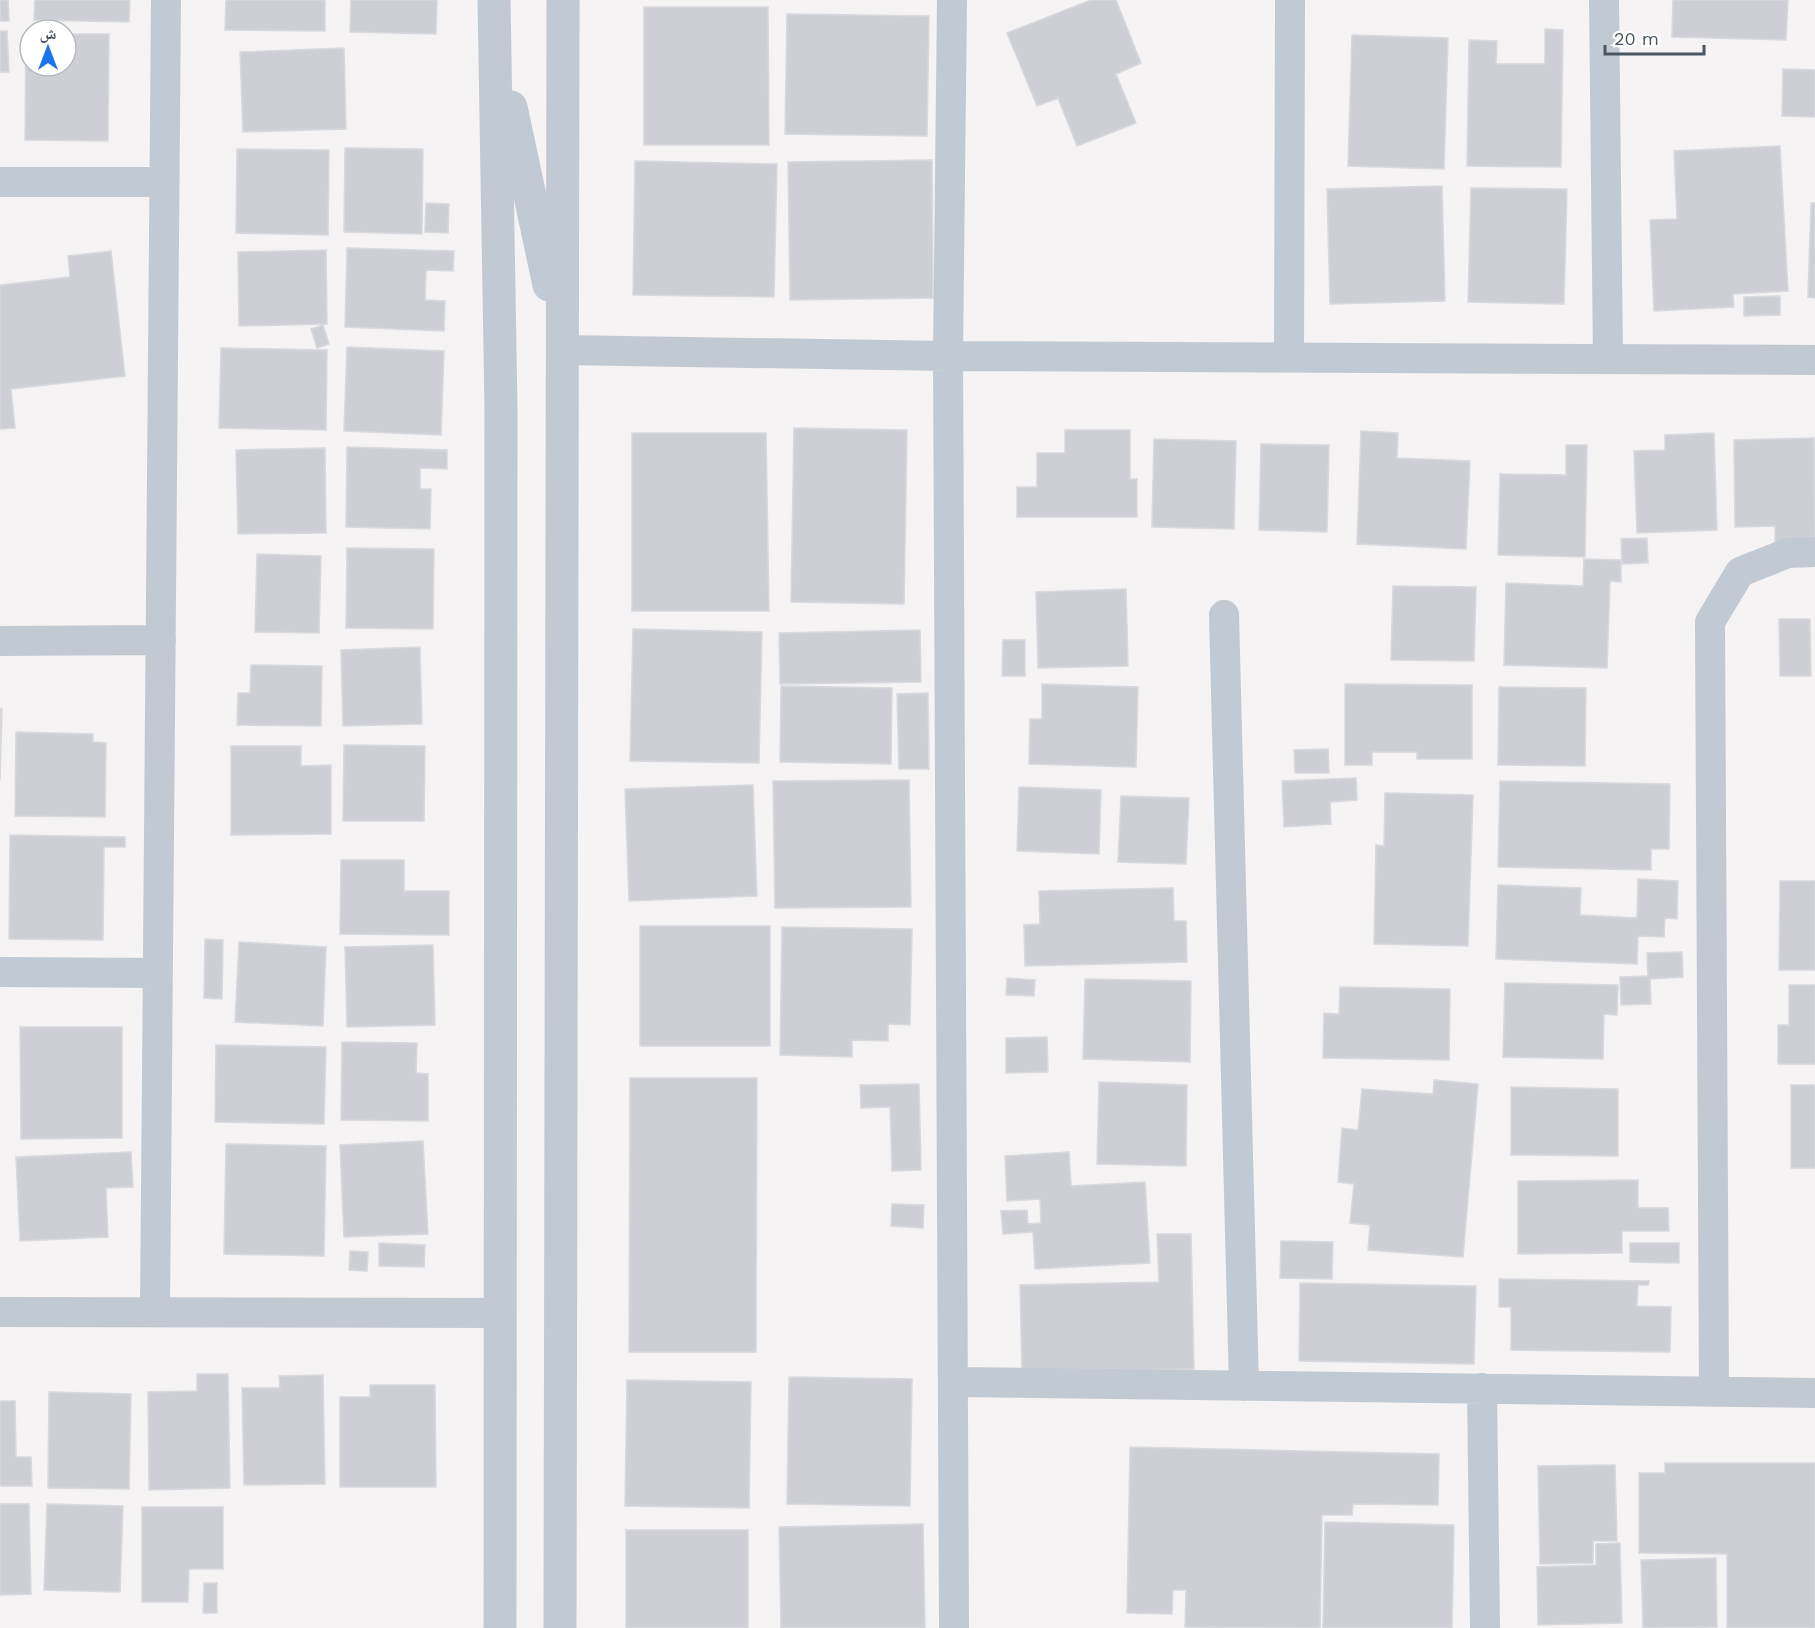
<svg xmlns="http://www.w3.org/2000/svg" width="1815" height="1628" viewBox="0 0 1815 1628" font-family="'Work Sans','Noto Naskh Arabic',sans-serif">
  <rect width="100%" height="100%" fill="#f5f3f3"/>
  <!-- building -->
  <path fill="#cdcfd5" stroke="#d7d9de" stroke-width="1.5" d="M0 0H8L9 21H0Z
    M35 0H130L129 22 34 20Z
    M226 0H325V31L225 30Z
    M351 0H437L436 34 350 32Z
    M1091 0H1116L1141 63 1116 74 1136 123 1077 146 1058 98 1037 106 1007 33Z
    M1673 0H1788L1786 40 1672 37Z
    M644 7H768L769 145H644Z
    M787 14 929 16 927 136 785 134Z
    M1545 29 1563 30 1561 167 1467 166 1469 40 1497 41 1496 64H1545Z
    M0 31H7L9 72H0Z
    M26 34H30V66H66V34H109L108 141 25 140Z
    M1352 35 1448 38 1444 169 1348 166Z
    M344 48 346 129 243 132 240 52Z
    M1783 69 1815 70V117L1782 116Z
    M1780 146 1788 291 1733 294 1734 307 1654 311 1650 220 1677 219 1674 151Z
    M345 148 423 149 422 234 344 232Z
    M237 149 329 150 328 235 236 233Z
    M932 160 933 298 790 300 788 162Z
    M635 161 777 164 774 297 633 295Z
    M1442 186 1445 301 1330 304 1327 189Z
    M1471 188 1567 189 1564 304 1468 302Z
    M426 203 449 204 448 233 425 232Z
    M1811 203H1815V298L1808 297Z
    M347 248 454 251 453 271 426 270 425 300 445 301 444 331 345 327Z
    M326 250 327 324 239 326 238 252Z
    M111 251 125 376 11 389 15 428 0 429V285L70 277 68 256Z
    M1780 296V315L1744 316V297Z
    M323 325 329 344 317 348 311 329Z
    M347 347 444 351 441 435 344 431Z
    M221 348 327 350 326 430 219 428Z
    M794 428 907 430 904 604 791 602Z
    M1065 430H1130V479H1137V517H1017V487H1037V453H1065Z
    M1361 431 1398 433 1397 458 1470 461 1466 549 1357 544Z
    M632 433H766L769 611H632Z
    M1714 433 1717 530 1637 533 1634 451 1665 450V435Z
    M1814 438 1815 541 1775 542V526L1735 527 1734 440Z
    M1154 439 1236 441 1234 529 1152 527Z
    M1261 444 1329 445 1327 532 1259 530Z
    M1566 445H1587L1585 557 1498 555 1500 474 1566 475Z
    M347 447 447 450V469L420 468V489H431L430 529 346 527Z
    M325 448 326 533 238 534 236 450Z
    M1647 538 1648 563 1622 564 1621 539Z
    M347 548 434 549 433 629 346 628Z
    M257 554 321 556 319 633 255 632Z
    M1584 559 1621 560V582L1610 581 1607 668 1504 665 1506 583 1583 586Z
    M1393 586 1476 587 1474 661 1391 660Z
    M1126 589 1128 666 1038 668 1036 592Z
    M1779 619H1810L1811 676H1780Z
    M633 629 762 632 759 763 630 761Z
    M920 630 921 682 780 684 779 633Z
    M1003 640H1025V676H1002Z
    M420 647 422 724 343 726 341 650Z
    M251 665 322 666 321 726 237 725 238 693H250Z
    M1042 684 1138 687 1136 767 1029 764 1030 719H1042Z
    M1345 684 1472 685V759H1417V752H1372V765H1345Z
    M781 686 892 688 891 764 780 762Z
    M1499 687 1586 688 1585 766 1498 765Z
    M928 693 929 769H899L897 694Z
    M0 709H2L0 780Z
    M16 732 93 734V742L106 743 105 817 15 816Z
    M344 745 425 746 424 821H343Z
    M231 746H301V766L331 765V834L231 835Z
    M1328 749 1329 773H1295L1294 750Z
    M1356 778 1357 800 1330 802 1331 824 1284 827 1282 781Z
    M909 780 911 907 775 908 773 781Z
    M1500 781 1670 784 1669 849H1651V870L1498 867Z
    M753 785 757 896 629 901 625 789Z
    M1019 787 1101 790 1099 854 1017 851Z
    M1385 793 1473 795 1468 946 1374 944 1376 845 1384 846Z
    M1121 796 1189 798 1186 864 1118 862Z
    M10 835 125 837V847H104L103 940 9 939Z
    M341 860H404V891H449V935L340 934Z
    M1638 879 1678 881 1677 919 1665 918 1664 937 1638 936 1637 964 1496 959 1498 885 1581 888 1580 915 1637 918Z
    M1780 881H1815V970H1779Z
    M1173 888 1174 921H1186L1187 962 1025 966 1024 925 1040 924 1039 891Z
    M640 926H770V1046H640Z
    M782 927 912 929 910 1025 888 1024V1041L852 1040V1057L780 1055Z
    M205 939 223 940 222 999 204 998Z
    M239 942 326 947 323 1026 235 1022Z
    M433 945 435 1025 347 1027 345 947Z
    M1682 952 1683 977 1650 979 1651 1004 1621 1005 1620 977 1648 976 1647 953Z
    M1007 978 1035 980 1034 996 1006 995Z
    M1085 979 1191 981 1190 1062 1083 1059Z
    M1505 983 1618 985 1617 1015 1604 1014 1603 1059 1503 1057Z
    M1789 985H1815V1064H1778V1025H1789Z
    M1340 987 1450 989 1449 1060 1323 1058 1324 1013 1339 1014Z
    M20 1027H122V1138L21 1139Z
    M1047 1037 1048 1072 1006 1073V1038Z
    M342 1042 417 1043 416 1073 428 1074V1121L341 1120Z
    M216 1045 326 1047 324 1124 215 1122Z
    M630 1078H757L756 1352H629Z
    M1434 1080 1478 1084 1463 1257 1368 1250 1370 1225 1350 1223 1354 1184 1338 1182 1342 1128 1358 1130 1362 1089 1433 1094Z
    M1099 1082 1187 1085 1186 1166 1097 1164Z
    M919 1084 921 1170 892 1171 890 1107 861 1108 860 1085Z
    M1791 1085H1815V1168H1791Z
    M1511 1087 1618 1089V1156L1511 1155Z
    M423 1141 428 1234 344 1237 340 1145Z
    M226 1144 326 1146 324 1256 224 1254Z
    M131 1152 133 1187 106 1188 108 1237 20 1241 16 1157Z
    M1069 1152 1071 1186 1145 1182 1150 1263 1035 1269 1033 1232 1003 1234 1001 1211 1027 1210 1028 1224 1041 1223 1040 1199 1007 1201 1005 1156Z
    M1638 1180V1208H1668L1669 1231H1622V1253L1518 1254V1181Z
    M892 1204 924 1205 923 1228 891 1226Z
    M1157 1234H1191L1194 1369 1022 1374 1020 1285 1159 1282Z
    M1281 1241 1333 1242 1332 1279 1280 1278Z
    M379 1243 425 1245 424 1267 379 1266Z
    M1630 1243H1679V1263L1630 1262Z
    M350 1251 368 1252 367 1271 349 1270Z
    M1499 1279 1649 1281 1648 1285H1638L1637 1306 1671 1307 1670 1352 1511 1350V1307H1499Z
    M1300 1283 1476 1286 1474 1364 1299 1361Z
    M197 1374H228L230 1488 149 1490 148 1392 197 1391Z
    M323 1375 325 1484 244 1485 242 1388H280L279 1376Z
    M789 1377 912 1379 910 1506 787 1504Z
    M627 1380 751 1382 749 1508 625 1506Z
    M370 1385H435L436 1487H340V1397H370Z
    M49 1392 131 1394 129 1489 48 1488Z
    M0 1401H15L16 1457H31L32 1486H0Z
    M1130 1447 1439 1454 1438 1505 1353 1504 1352 1515H1322L1320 1628 1185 1627 1186 1590H1173L1172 1614 1127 1613Z
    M1665 1463H1815V1628H1727V1554L1639 1553V1473H1665Z
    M1615 1465 1617 1541H1593V1563L1540 1564 1538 1466Z
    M0 1504H29L31 1594 0 1595Z
    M47 1504 123 1506 120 1592 44 1590Z
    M142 1507H223V1569H189L188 1602H142Z
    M1325 1522 1454 1525 1452 1628H1323Z
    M923 1524 925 1628H781L779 1527Z
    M626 1530H748V1628H626Z
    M1620 1543 1622 1623 1538 1625 1537 1567 1596 1565V1544Z
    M1716 1558 1717 1627 1643 1628 1641 1560Z
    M204 1583H217V1613H203Z"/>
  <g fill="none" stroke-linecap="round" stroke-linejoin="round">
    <!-- minor -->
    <path stroke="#c1cad2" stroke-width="30" d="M952 0 948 356 954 1628
      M1604 0 1608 359
      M0 182H164
      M562 350 948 356 1815 360
      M1289 356 1290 0
      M1224 615 1244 1386
      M0 641 161 640
      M0 972 158 973
      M0 1312 501 1313
      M155 1312 166 0
      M954 1382 1815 1393
      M1482 1388 1485 1628
      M1714 1392 1710 622 1740 572 1788 553 1815 552"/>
    <!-- tertiary -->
    <path stroke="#c1cad2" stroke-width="33" d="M494 0 501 408 500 1628
      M511 107 549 285
      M560 1628 563 0"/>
  </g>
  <!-- north arrow -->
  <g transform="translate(48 48)"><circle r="28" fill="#ffffff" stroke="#b7bbc0" stroke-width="1.5"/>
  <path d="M0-4.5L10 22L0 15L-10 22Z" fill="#1a73e8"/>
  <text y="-9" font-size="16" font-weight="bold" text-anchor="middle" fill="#4a5661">ش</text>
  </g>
  <!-- scale -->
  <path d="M1605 45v9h99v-9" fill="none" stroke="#4a5661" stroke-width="3"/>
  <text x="1614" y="45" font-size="18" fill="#4a5661" stroke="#ffffff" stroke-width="4.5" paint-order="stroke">20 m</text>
</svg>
